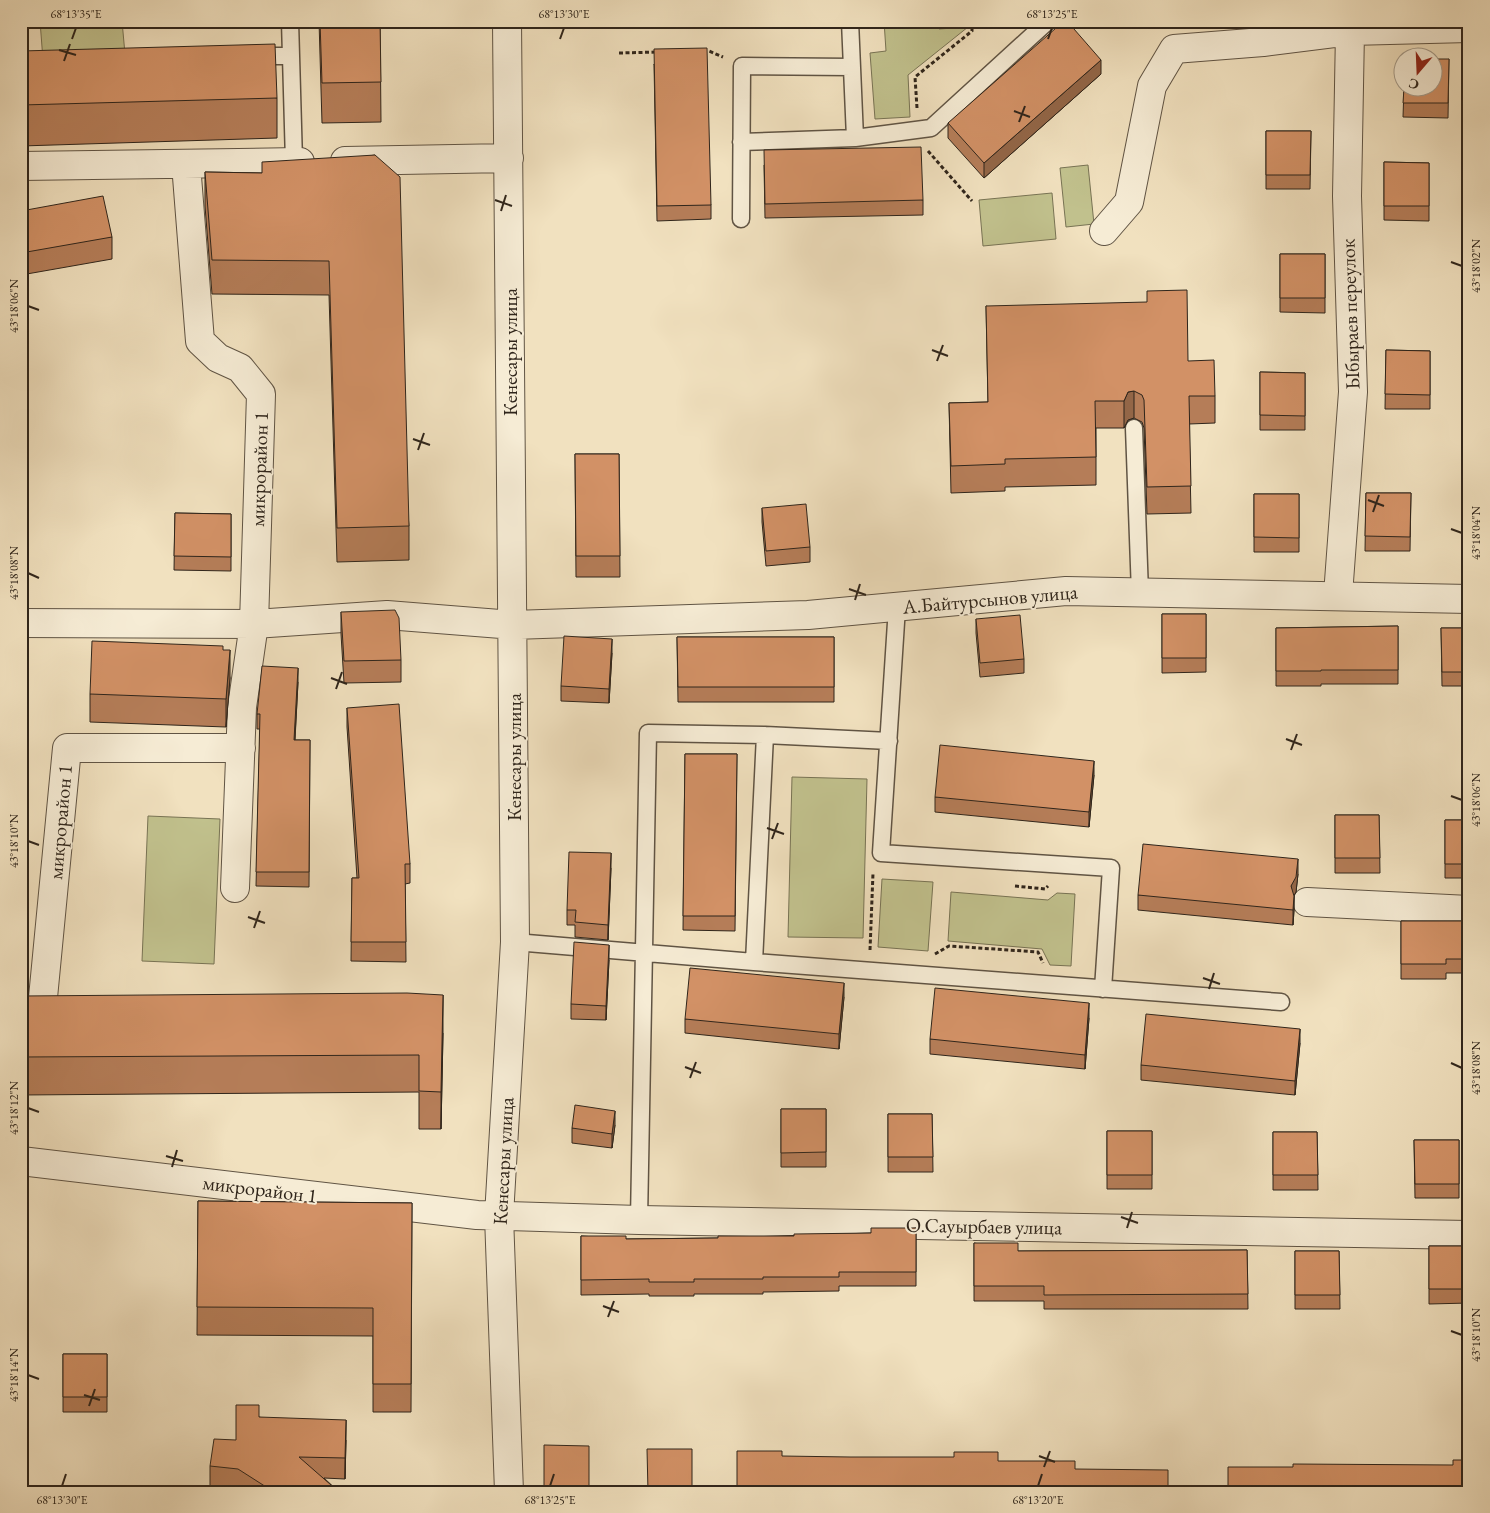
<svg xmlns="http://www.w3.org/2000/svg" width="1490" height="1513" viewBox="0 0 1490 1513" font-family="'EB Garamond',serif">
  <rect width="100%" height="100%" fill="#f1e1bf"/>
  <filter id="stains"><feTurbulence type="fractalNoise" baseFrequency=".004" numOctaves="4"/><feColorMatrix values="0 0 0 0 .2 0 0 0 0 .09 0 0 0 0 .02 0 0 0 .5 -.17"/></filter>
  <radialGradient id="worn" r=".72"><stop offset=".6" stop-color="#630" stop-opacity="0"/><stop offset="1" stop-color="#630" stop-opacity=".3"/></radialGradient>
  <!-- green -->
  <path fill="#c1c18d" stroke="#787354" d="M40 21H122L125 54 43 60Z
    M884 21H938L939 29 968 27 908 75 910 117 875 119 870 53 886 51Z
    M1088 165 1094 224 1066 227 1060 168Z
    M1052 193 1056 239 983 246 979 200Z
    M792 777 867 779 863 938 788 937Z
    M148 816 220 819 214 964 142 961Z
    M882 879 933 882 928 951 878 947Z
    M951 892 1048 900 1057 893 1075 894 1071 966 1050 965 1042 949 948 941Z"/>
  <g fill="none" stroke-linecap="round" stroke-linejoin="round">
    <defs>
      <path id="lane" d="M290 21 294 162
        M850 21 855 138
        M253 56H290
        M741 142 855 138 931 128 1048 21
        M741 219 742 66 852 67
        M1134 428 1140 593
        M897 607 881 853 1111 868 1103 989
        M515 942 754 962 1281 1002
        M754 962 765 735
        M639 1220 648 733 765 735 889 741"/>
      <path id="street" d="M507 21 515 942 499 1216 509 1492
        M345 161 509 158
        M186 164 200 341 218 358 240 368 261 394 254 624 242 707 235 888
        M21 166 300 162
        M1104 231 1129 202 1152 86 1174 49 1263 42 1350 31 1469 28
        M1338 595 1353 392 1347 196 1350 31
        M21 623 254 624 387 615 513 625 808 615 1066 591 1469 599
        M1307 902 1469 910
        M42 1008 67 748H241
        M21 1161 477 1215 639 1220 1469 1235"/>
    </defs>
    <!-- lane casing -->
    <use href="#lane" stroke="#605444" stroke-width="19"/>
    <!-- street casing -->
    <use href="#street" stroke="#605444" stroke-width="30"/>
    <!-- path -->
    <path stroke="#2f251b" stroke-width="3" stroke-dasharray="4 2.5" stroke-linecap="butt" d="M703 51H709L723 57
      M619 53 657 52
      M917 108 915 77 972 31V21
      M928 151 972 201
      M1015 886 1045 889 1048 886
      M870 950 873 873
      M935 954 949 946 1038 952 1043 963"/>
    <!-- lane -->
    <use href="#lane" stroke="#f6ecd5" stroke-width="16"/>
    <!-- street -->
    <use href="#street" stroke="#f6ecd5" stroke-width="28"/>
  </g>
  <!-- wall -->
  <path fill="#b57d58" stroke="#2f251b" d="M319 21H380L381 122 322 123Z
    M21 51 277 98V138L21 146Z
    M1449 59 1448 118 1403 117 1404 88Z
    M654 64 711 205V219L657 221Z
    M1101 74 984 178 948 138V123Z
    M1266 131H1311L1310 189H1266Z
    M375 155 409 526V560L337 562 329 295 212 294 205 206V172L262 173Z
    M1384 162 1429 163V221L1384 220Z
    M764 165 923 200V215L765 218Z
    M21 211 112 237V259L21 275Z
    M1280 254H1325V313L1280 312Z
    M986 306 1188 361 1215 396V423L1189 424 1191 513 1147 514 1144 428 1142 422 1134 418 1128 420 1124 428H1096V485L1005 487V491L951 493 949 403 988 402Z
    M1386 350 1430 351V409H1385Z
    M1260 372 1305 373V430H1260Z
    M575 454H619L620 577H576Z
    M1366 493H1411L1410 551H1365Z
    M1254 494H1299V552H1254Z
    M762 508 810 547V562L766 566 762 522Z
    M175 513 231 514V571L174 570Z
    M341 612 401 660V682L344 683 341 634Z
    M1162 614H1206V672L1162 673Z
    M976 619 1024 659V673L980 677 976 633Z
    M1398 626V684H1321V686H1276V628Z
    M1441 628H1469V686H1442Z
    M677 637H834V702H678Z
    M223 650 230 678 226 727 90 722V694Z
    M612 653 609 703 561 701V686Z
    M298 682 295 740H310L309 887 256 886 260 729H257V714Z
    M347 708 410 864V883L405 884 406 962 351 961 352 878H357L347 727Z
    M685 754H737L735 931 683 930Z
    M1094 775 1089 827 935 812V797Z
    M1335 815H1379L1380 873H1335Z
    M1445 820H1469V878H1445Z
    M611 868 608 940 575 937V925H567V910Z
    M1298 874 1296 892 1294 896V910L1293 925 1138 910V895Z
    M1401 921H1469V973H1446V979H1401Z
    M609 960 606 1020 571 1019V1004Z
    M21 996 443 1033 441 1129H419V1092L21 1095Z
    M844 997 839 1049 685 1033V1019Z
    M1089 1018 1085 1069 930 1054V1039Z
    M1300 1043 1295 1095 1141 1080V1065Z
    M781 1109H826V1167H781Z
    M888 1114H932L933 1172H888Z
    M615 1125 612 1148 572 1143V1128Z
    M1107 1131H1152V1189H1107Z
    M1273 1132H1317L1318 1190H1273Z
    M1414 1140H1459V1198H1415Z
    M198 1201 412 1203 411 1412H373V1336L197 1335Z
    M916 1228V1286H839V1291L763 1292V1294H694V1296H649V1294L581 1295V1236L626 1239 718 1238 871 1233Z
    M974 1243 1018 1251 1247 1250 1248 1309H1044V1301H974Z
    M1429 1246H1469V1303L1429 1304Z
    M1295 1251H1339L1340 1309H1295Z
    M63 1354H107V1412H63Z
    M259 1417 346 1440 345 1479 324 1478 339 1492H242L238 1489 210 1487V1466Z"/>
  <!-- shaded-wall -->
  <path fill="#936647" stroke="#2f251b" d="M1101 60V74L984 178V163Z
    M1134 391V418L1128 420 1124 428V401L1128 392Z
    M612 639V653L609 703V689Z
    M230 650V678L226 727V699Z
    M298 668V682L294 755V740Z
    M1094 761V775L1089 827V812Z
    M611 853V868L608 940V925Z
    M1298 859V874L1296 892 1291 901V886Z
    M1294 896V910L1293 925V910Z
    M609 945V960L606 1020V1006Z
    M844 983V997L839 1049V1034Z
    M443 995V1033L441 1129V1092Z
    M1089 1003V1018L1085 1069V1055Z
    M1300 1029V1043L1295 1095V1081Z
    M615 1111V1125L612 1148V1134Z
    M346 1420V1440L345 1479V1458Z"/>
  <!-- building -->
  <path fill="#d29166" stroke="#2f251b" d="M320 21H380L381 82 322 83Z
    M1064 21H1067L1101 60 984 163 948 123Z
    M275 44 277 98 21 105V51Z
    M707 48 711 205 657 206 654 49Z
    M1432 59H1449L1448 103H1403L1404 88H1432Z
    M1266 131H1311L1310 175H1266Z
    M921 147 923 200 765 204 764 150Z
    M375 155 400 177 409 526 337 528 329 261 212 260 205 172 262 173V162Z
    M1384 162 1429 163V206H1384Z
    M103 196 112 237 21 253V211Z
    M1280 254H1325V298H1280Z
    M1187 290 1188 361 1214 360 1215 396H1189L1191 486 1147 487 1144 400 1142 395 1134 391 1128 392 1124 401H1095L1096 457 1005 459V464L951 466 949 403 988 402 986 306 1147 302V291Z
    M1386 350 1430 351V395L1385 394Z
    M1260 372 1305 373V416L1260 415Z
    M575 454H619L620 556H576Z
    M1366 493H1411L1410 537 1365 536Z
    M1254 494H1299V538L1254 537Z
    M806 504 810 547 766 551 762 508Z
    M175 513 231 514V557L174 556Z
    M395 610 399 618 401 660 344 661 341 612Z
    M1162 614H1206V658H1162Z
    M1020 615 1024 659 980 663 976 619Z
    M1398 626V670H1321V671H1276V628Z
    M1441 628H1469V672H1442Z
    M564 636 612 639 609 689 561 686Z
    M677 637H834V687H678Z
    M92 641 223 646V650H230L226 699 90 694Z
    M262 666 298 668 294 740H310L309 872H256L260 714H257Z
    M399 704 410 864H405L406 942H351L352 878H359L347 708Z
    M940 745 1094 761 1089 812 935 797Z
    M685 754H737L735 916H683Z
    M1335 815H1379L1380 858H1335Z
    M1445 820H1469V864H1445Z
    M1143 844 1298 859 1296 877 1291 886 1294 896 1293 910 1138 895Z
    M569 852 611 853 608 925 575 922 576 910H567Z
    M1401 921H1469V959H1446V964H1401Z
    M574 942 609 945 606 1006 571 1004Z
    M690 968 844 983 839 1034 685 1019Z
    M935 988 1089 1003 1085 1055 930 1039Z
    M407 993 443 995 441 1092 419 1091V1055L21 1057V996Z
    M1146 1014 1300 1029 1295 1081 1141 1065Z
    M575 1105 615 1111 612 1134 572 1128Z
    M781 1109H826V1152L781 1153Z
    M888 1114H932L933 1157H888Z
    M1107 1131H1152V1175H1107Z
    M1273 1132H1317L1318 1175H1273Z
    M1414 1140H1459V1184H1415Z
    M198 1201 412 1203 411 1384H373V1308L197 1307Z
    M871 1228H916V1272H839V1277H763V1279H694V1282H649V1279L581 1280V1236H626V1239L718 1238V1236H794V1234L871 1233Z
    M974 1243H1018V1251L1247 1250 1248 1294 1044 1295V1286H974Z
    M1429 1246H1469V1289H1429Z
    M1295 1251H1339L1340 1295H1295Z
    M63 1354H107V1397H63Z
    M236 1405H259V1417L346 1420 345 1458 299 1457 339 1492H274L238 1469 210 1466 214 1439 236 1440Z
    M544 1445 589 1446V1492H544Z
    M647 1449H692V1492H648Z
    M737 1451H782V1456L850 1457H954V1452H998V1461H1075V1469L1168 1470V1492H737Z
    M1453 1460H1469V1492H1228V1467H1293V1464L1453 1465Z"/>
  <!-- ticks -->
  <path fill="none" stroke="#2f251b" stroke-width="2" d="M72 39 76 28M560 39 564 28M1048 39 1052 28M59 50 76 55M64 61 70 44M1014 111 1030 117M1019 122 1025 106M495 200 512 206M501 211 506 195M1451 262 1462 266M28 306 39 310M932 350 948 356M937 361 943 345M413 439 430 445M418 450 424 433M1368 500 1384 506M1373 512 1379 495M1451 529 1462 533M28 573 39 578M849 589 866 595M855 600 860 584M331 678 347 684M336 689 342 672M1286 739 1302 745M1291 750 1297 734M1451 796 1462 800M767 828 784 834M772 839 778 823M28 841 39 845M248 917 265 923M254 928 260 911M1203 978 1220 984M1209 989 1214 973M1451 1063 1462 1068M685 1067 701 1073M690 1078 696 1062M28 1108 39 1112M166 1156 183 1161M172 1167 177 1150M1121 1217 1138 1223M1127 1228 1132 1212M603 1306 619 1312M608 1317 614 1301M1451 1331 1462 1335M28 1375 39 1379M84 1395 100 1400M89 1406 95 1389M1039 1456 1055 1462M1044 1467 1050 1451M62 1486 66 1474M550 1486 554 1474M1038 1486 1042 1474"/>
  <g text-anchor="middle" stroke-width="4" stroke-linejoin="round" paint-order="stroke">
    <!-- street labels -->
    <g font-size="20" fill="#2f251b" stroke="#f6ecd5">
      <text transform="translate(1350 314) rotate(-92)" y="7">Ыбыраев переулок</text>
      <text transform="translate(510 352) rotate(-90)" y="7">Кенесары улица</text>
      <text transform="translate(259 469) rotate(-88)" y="7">микрорайон 1</text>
      <text transform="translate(990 599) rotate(-5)" y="7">А.Байтурсынов улица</text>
      <text transform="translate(514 757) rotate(-90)" y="7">Кенесары улица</text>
      <text transform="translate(60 822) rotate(-85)" y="7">микрорайон 1</text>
      <text transform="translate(503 1161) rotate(-87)" y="7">Кенесары улица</text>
      <text transform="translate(260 1189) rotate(7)" y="7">микрорайон 1</text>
      <text transform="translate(984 1226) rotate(1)" y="7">О.Сауырбаев улица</text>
    </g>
  </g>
  <!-- margin -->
  <rect width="1490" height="1513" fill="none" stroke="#f1e1bf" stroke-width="55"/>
  <!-- north arrow -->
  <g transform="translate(1418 72) rotate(199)"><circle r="24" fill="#f6ecd5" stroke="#a69c8b"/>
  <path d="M0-4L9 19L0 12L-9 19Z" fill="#8f2418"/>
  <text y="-8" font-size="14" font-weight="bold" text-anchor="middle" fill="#2f251b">С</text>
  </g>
  <rect x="28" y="28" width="1434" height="1458" fill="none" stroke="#2f251b" stroke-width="2"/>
  <g font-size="12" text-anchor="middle" fill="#2f251b">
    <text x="76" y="18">68°13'35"E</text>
    <text x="564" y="18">68°13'30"E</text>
    <text x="1052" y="18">68°13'25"E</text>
    <text transform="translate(1476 266) rotate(-90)" y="4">43°18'02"N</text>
    <text transform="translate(14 306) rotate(-90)" y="4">43°18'06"N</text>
    <text transform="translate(1476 533) rotate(-90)" y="4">43°18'04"N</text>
    <text transform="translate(14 573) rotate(-90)" y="4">43°18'08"N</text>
    <text transform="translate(1476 800) rotate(-90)" y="4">43°18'06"N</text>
    <text transform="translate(14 841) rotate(-90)" y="4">43°18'10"N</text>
    <text transform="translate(1476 1068) rotate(-90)" y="4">43°18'08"N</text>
    <text transform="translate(14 1108) rotate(-90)" y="4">43°18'12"N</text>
    <text transform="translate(1476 1335) rotate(-90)" y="4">43°18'10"N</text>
    <text transform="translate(14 1375) rotate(-90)" y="4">43°18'14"N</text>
    <text x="62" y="1504">68°13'30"E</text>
    <text x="550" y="1504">68°13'25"E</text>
    <text x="1038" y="1504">68°13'20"E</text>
  </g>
  <rect width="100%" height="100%" filter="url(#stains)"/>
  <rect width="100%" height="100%" fill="url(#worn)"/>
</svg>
